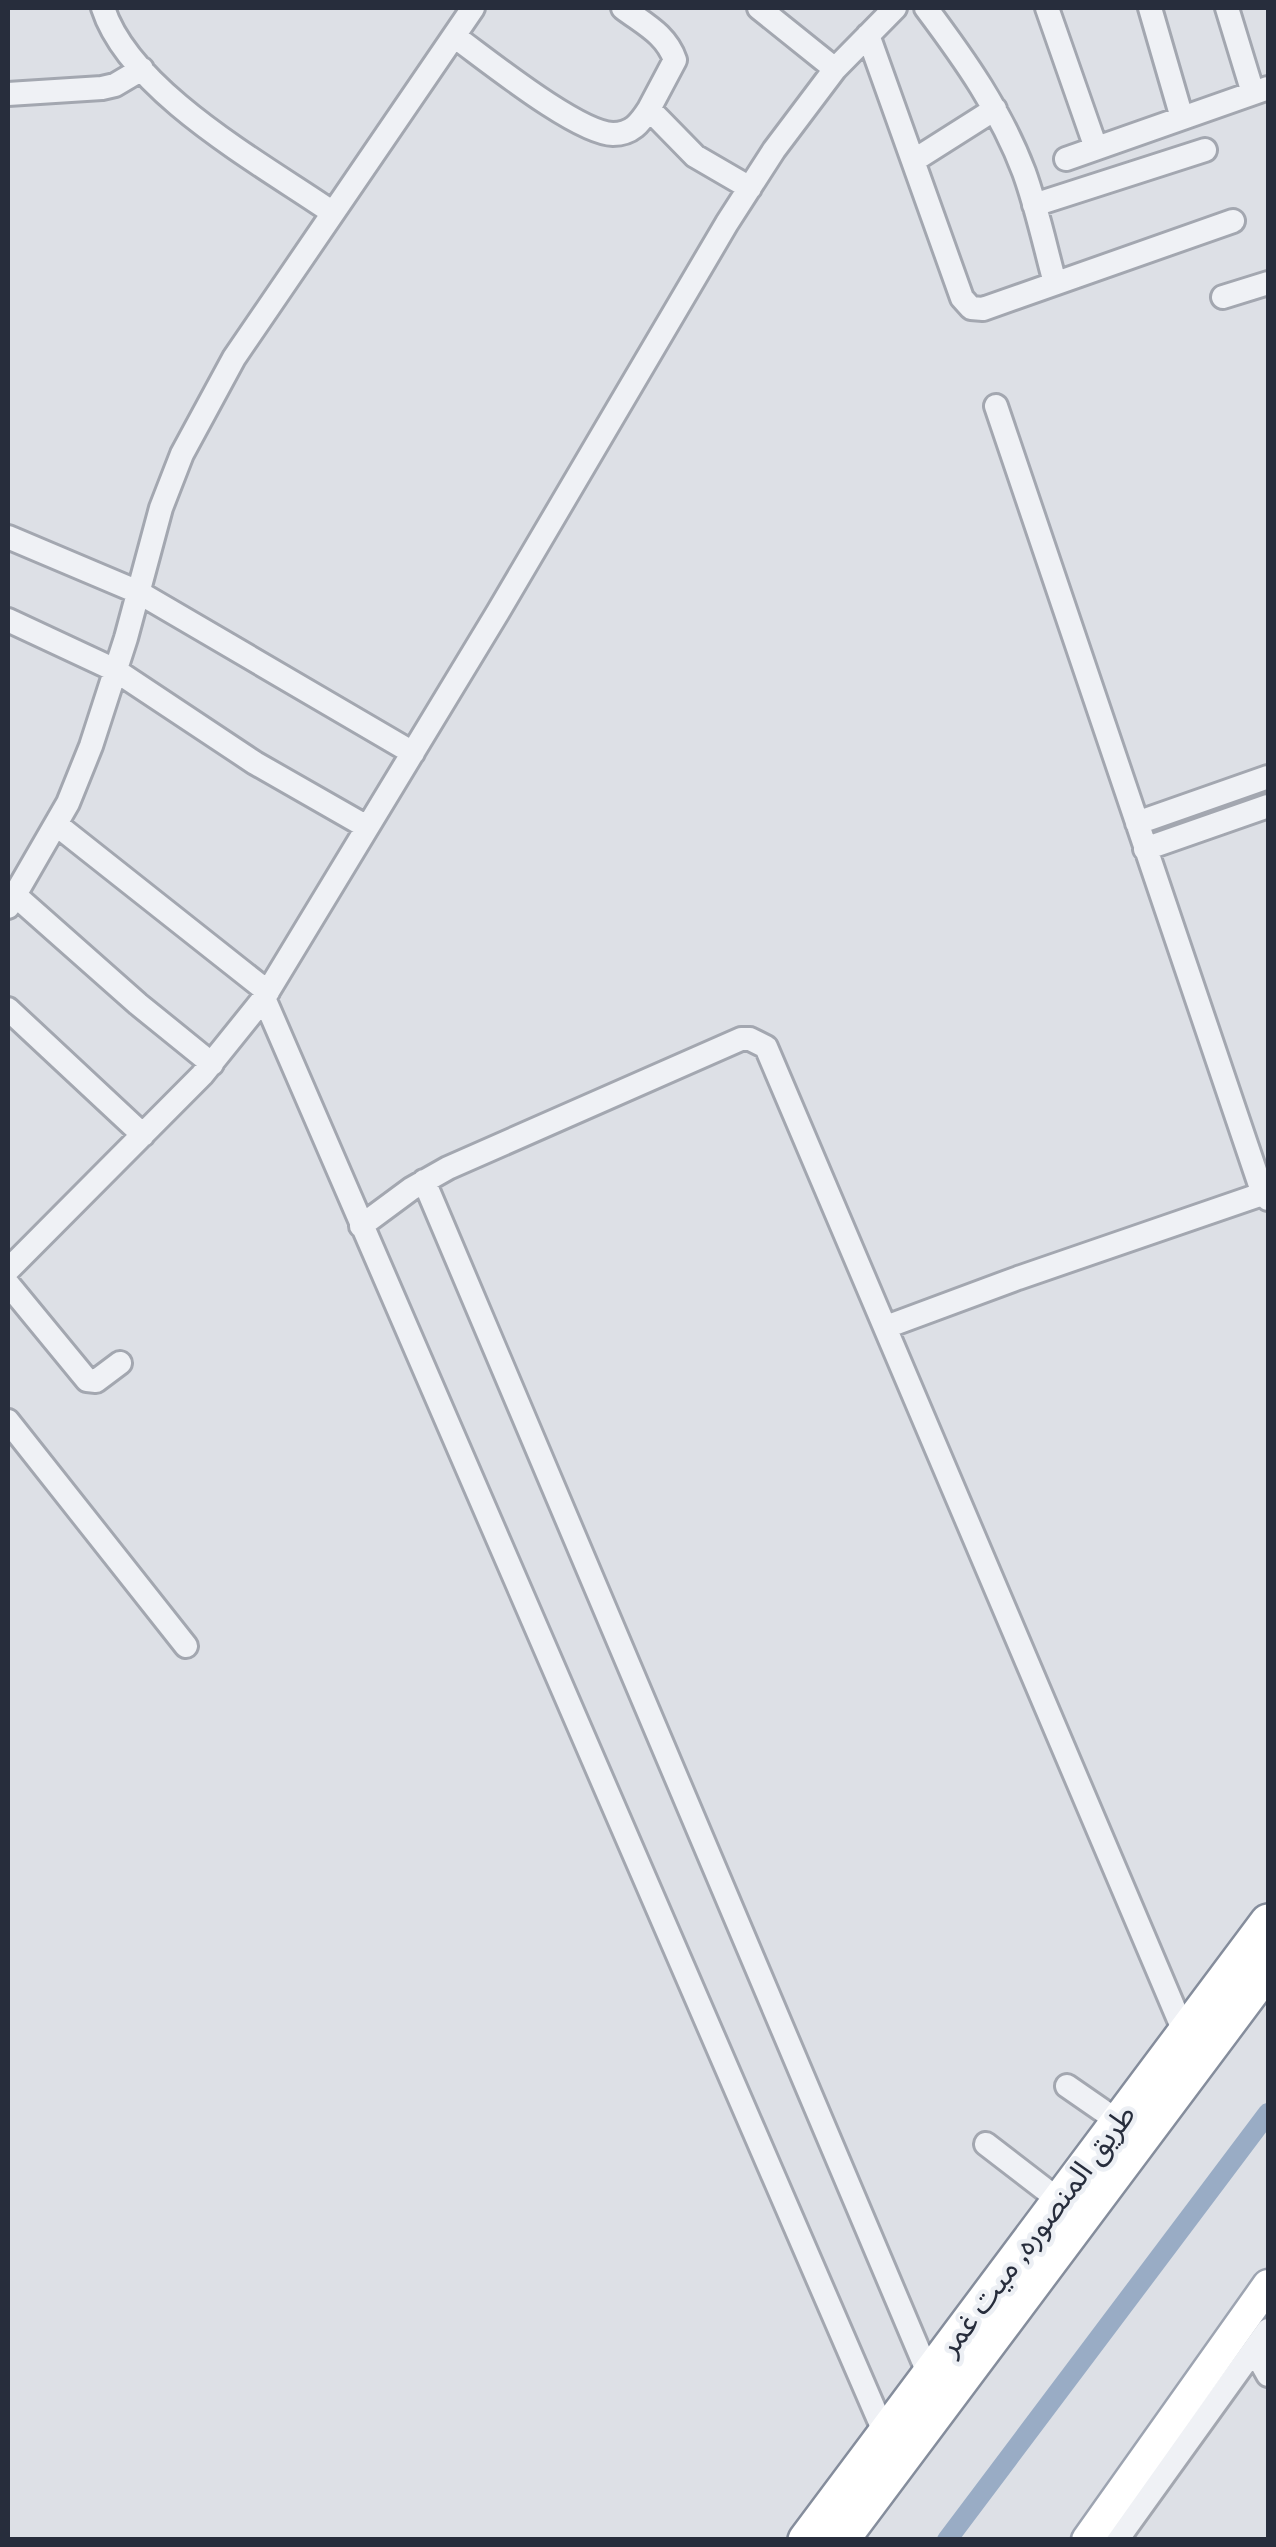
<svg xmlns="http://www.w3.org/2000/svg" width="1276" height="2547" viewBox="0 0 1276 2547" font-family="'IBM Plex Sans','Noto Sans Arabic',sans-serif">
  <rect width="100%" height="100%" fill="#dde0e6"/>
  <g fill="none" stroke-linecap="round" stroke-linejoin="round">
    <!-- canal -->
    <path stroke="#99acc5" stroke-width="20" d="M947 2540 1268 2113"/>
    <defs>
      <path id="minor" d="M103 8C130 92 262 164 333 213
        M623 8C644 24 666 34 675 60L649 109 695 156 750 188
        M759 8 835 69
        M926 8C965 60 1001 111 1024 172 1037 208 1045 246 1055 283
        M1047 8 1096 148
        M1150 8 1182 118
        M1227 8 1253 93
        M868 35 962 298 971 308 983 309 1233 221
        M454 36C486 59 577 133 613 134 632 134 640 123 649 109
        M8 94 102 88 115 85 142 69
        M1066 159 1268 88
        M913 161 995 109
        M1034 205 1205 150
        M1223 297 1268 283
        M996 406 1263 1194 1268 1199
        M8 537 138 592 413 753
        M8 620 115 670 255 763 367 827
        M1137 823 1268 777
        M57 825 268 992
        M1145 849 1268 806
        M16 896 138 1004 212 1064
        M8 907 68 803 91 746 126 638 161 508 182 454 234 358 473 8
        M264 998 885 2434
        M8 1009 143 1135
        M424 1181 929 2375
        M361 1226 411 1189 448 1168 741 1039H750L766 1047 1185 2034
        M8 1270 202 1075 264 998 498 612 727 223 774 150 835 69 895 8
        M8 1284 87 1380 96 1381 120 1363
        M886 1327 1018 1278 1268 1192
        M8 1421 186 1646
        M1067 2086 1119 2122
        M986 2144 1060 2201
        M1254 2350 1268 2375
        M1117 2540 1268 2330"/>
      <path id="major" d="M1087 2540 1268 2285"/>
      <path id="highway" d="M806 2540 1268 1922
        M841 2540 1268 1969"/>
    </defs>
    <!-- minor casing -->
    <use href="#minor" stroke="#a3a7b0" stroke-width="28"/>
    <!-- major casing -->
    <use href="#major" stroke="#9da4b1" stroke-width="35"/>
    <!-- highway casing -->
    <use href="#highway" stroke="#858d9c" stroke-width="40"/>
    <!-- minor -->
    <use href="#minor" stroke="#eff1f5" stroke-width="22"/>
    <!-- major -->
    <use href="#major" stroke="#fff" stroke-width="30"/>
    <!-- highway -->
    <use href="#highway" stroke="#fff" stroke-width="35"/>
  </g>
  <g text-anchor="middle" stroke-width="9" stroke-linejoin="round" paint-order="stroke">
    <!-- street labels -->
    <g font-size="30" fill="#272d3c" stroke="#eceff4">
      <text transform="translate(1037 2230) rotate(-53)" y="10">طريق المنصوره, ميت غمر</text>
    </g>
  </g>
  <!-- border -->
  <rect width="1276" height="2547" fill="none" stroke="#272d3c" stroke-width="20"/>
</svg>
